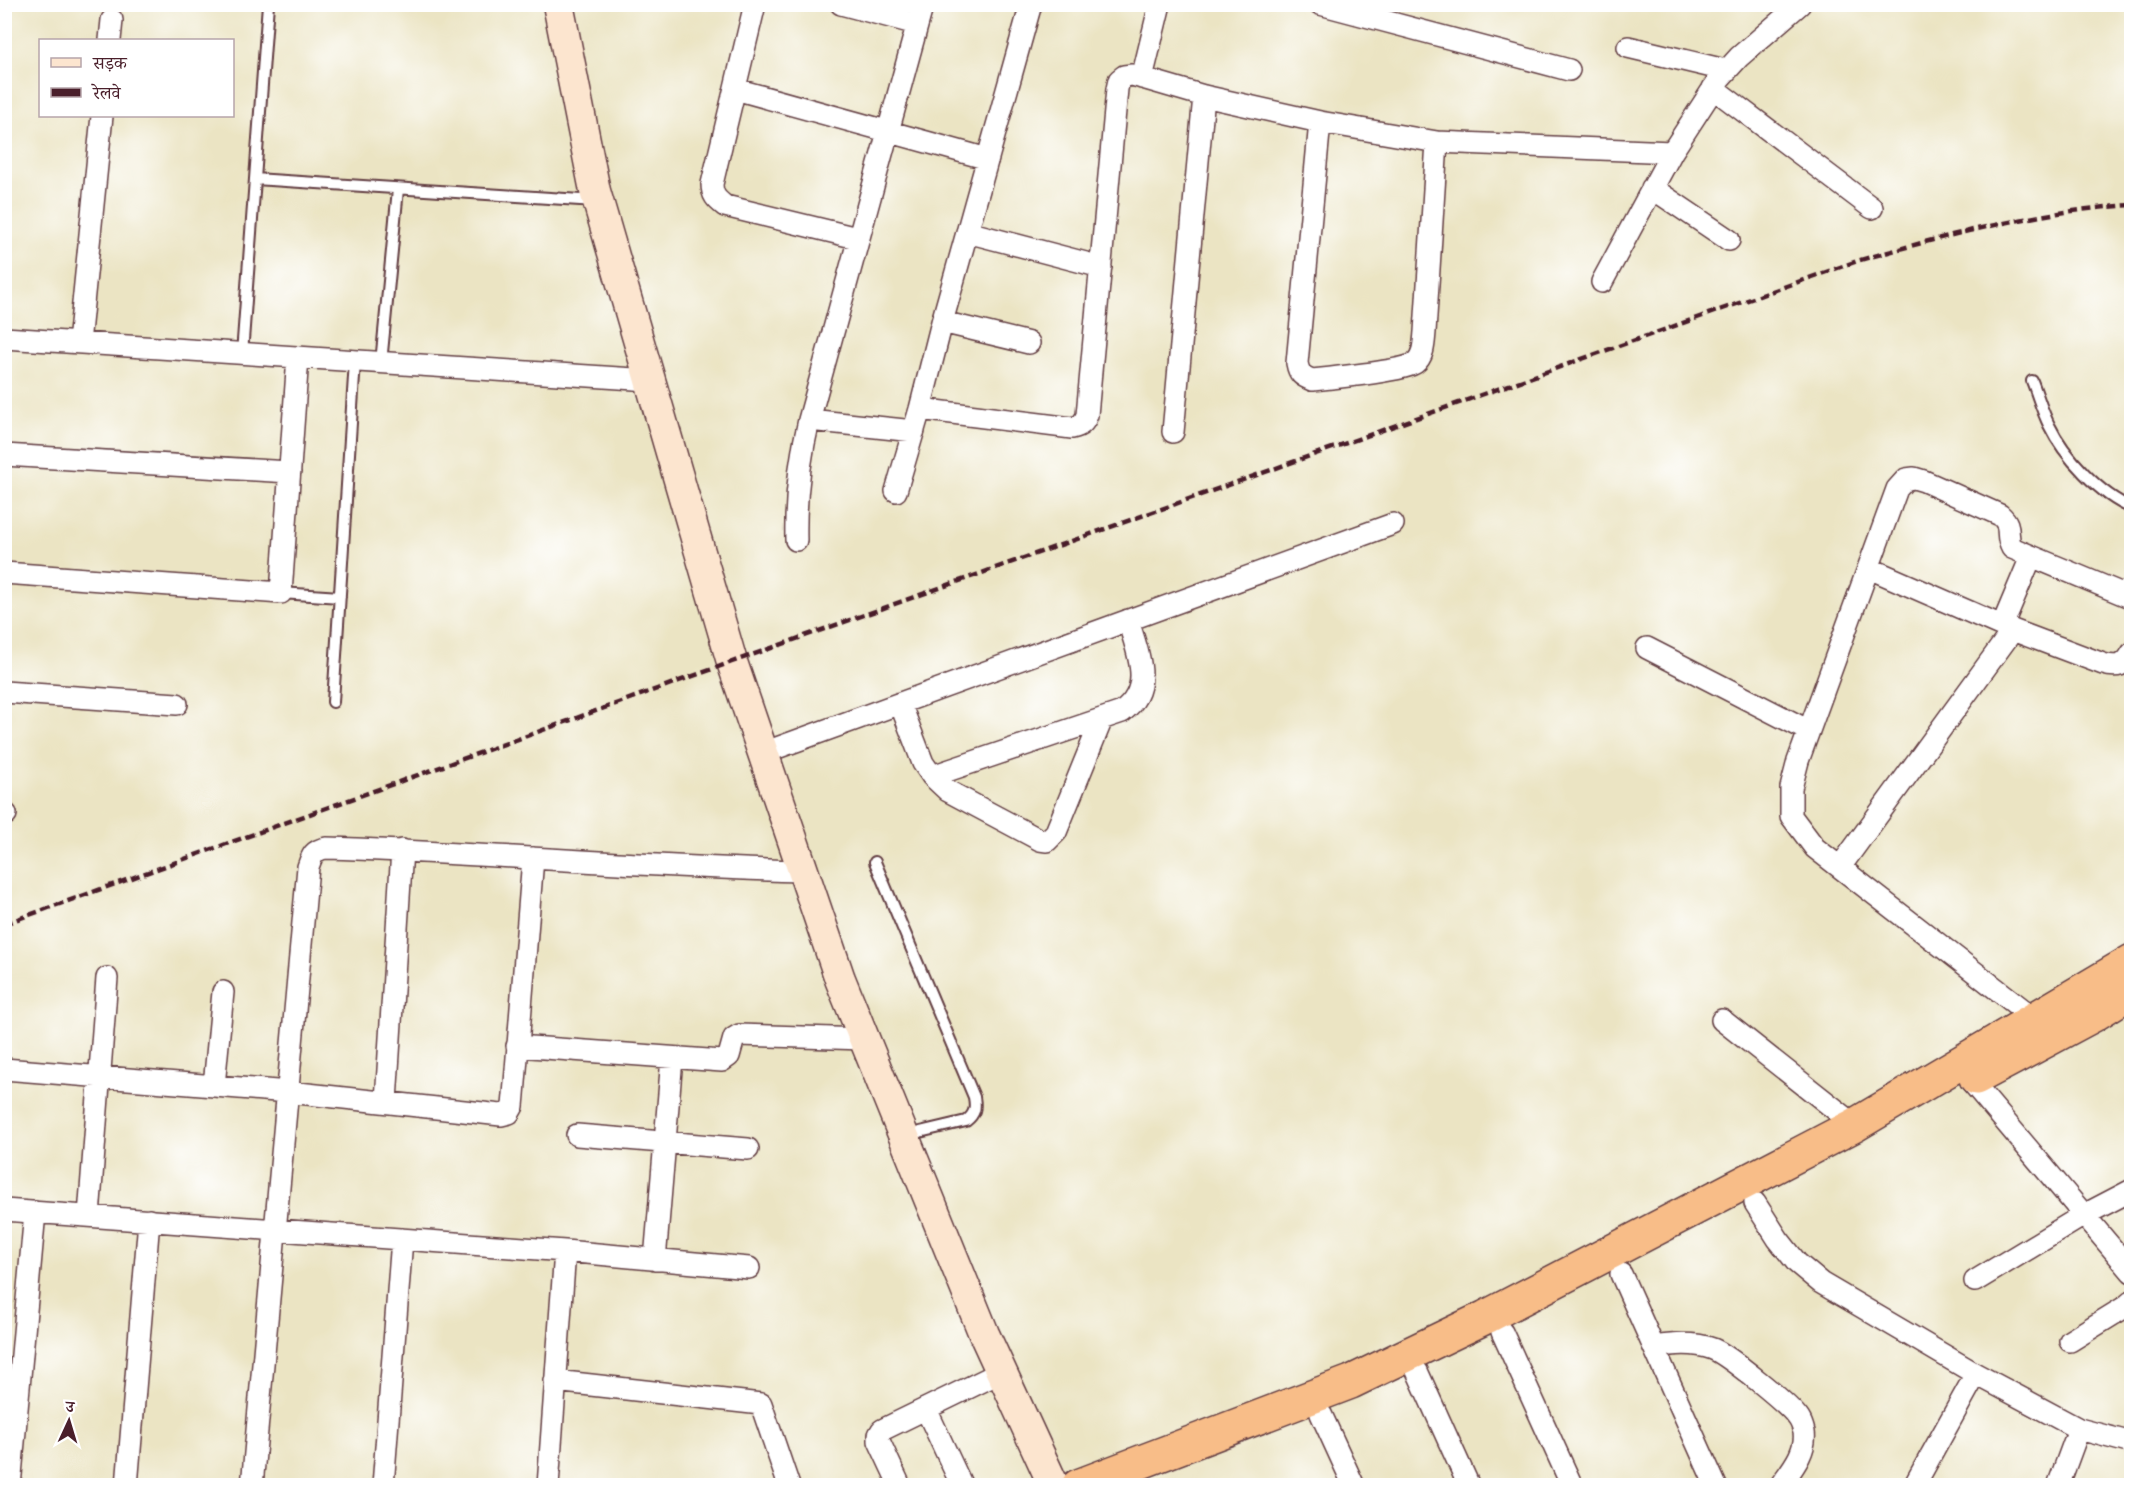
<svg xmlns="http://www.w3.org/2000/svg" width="2136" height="1490" viewBox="0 0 2136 1490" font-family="'Libre Caslon Text','Noto Serif Devanagari',serif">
  <rect width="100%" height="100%" fill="#fff"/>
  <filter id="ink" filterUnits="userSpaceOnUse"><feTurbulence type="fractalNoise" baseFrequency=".0167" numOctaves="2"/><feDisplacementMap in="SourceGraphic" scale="12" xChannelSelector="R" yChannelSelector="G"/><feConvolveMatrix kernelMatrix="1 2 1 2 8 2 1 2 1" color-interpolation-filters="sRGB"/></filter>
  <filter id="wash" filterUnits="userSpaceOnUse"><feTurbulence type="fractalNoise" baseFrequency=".008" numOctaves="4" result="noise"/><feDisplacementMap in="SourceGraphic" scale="24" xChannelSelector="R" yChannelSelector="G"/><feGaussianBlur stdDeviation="1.35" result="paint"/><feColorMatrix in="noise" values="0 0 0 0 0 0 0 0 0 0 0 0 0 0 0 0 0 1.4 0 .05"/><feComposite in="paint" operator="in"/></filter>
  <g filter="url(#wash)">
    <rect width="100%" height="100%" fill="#ebe4c3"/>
  </g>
  <g filter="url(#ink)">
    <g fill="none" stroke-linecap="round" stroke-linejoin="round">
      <defs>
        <path id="service" d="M255 179 596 201
          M242 354 268 4
          M381 363 398 189
          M2032 381C2038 396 2042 411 2049 425 2064 456 2100 495 2132 508
          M281 593 340 597
          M333 702 355 361
          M875 862 974 1097C976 1108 975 1114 966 1121L907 1135"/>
        <path id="minor" d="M755 4 712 184C712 195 716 199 725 206L857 238
          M841 4 917 24
          M1320 4 1569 70
          M110 40 112 20
          M1628 47 1725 70
          M1142 78 1160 4
          M1713 88 1872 208
          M735 89 988 159
          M1320 122 1297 363C1299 374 1302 376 1312 380 1330 378 1404 371 1415 363 1424 356 1424 343 1425 332L1437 142
          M1652 188 1729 240
          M967 232 1101 267
          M1602 282 1672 152 1720 78 1739 57 1800 4
          M942 322 1029 343
          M4 338 650 380
          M79 343 102 116
          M920 409 1072 428C1081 426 1084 423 1087 415L1117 89 1119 80 1124 76 1132 75 1204 96 1320 122 1437 142 1672 152
          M809 420 914 431
          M1173 432 1204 96
          M4 455 290 472
          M896 491 920 409 942 322 1031 4
          M796 540C795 497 799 462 809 420L923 4
          M1869 568 2002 626 2103 664C2117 668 2125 666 2132 653
          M4 573 281 593 298 357
          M2002 626 2031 557
          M1647 648 1809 731
          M4 692 177 704
          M900 703 923 763 932 776 1122 712C1155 688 1137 652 1128 620
          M763 753 1393 524
          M932 776 948 791 1040 840 1047 841 1056 832 1102 719
          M4 814H6
          M1840 867 2013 630
          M2035 1019 1815 848 1791 816V788L1798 761 1897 489 1906 479 1914 478 1924 481 2000 515C2014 527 2004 534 2012 548L2132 598
          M1722 1020 1855 1125
          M517 1046 722 1061 729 1056 734 1038 739 1035 864 1039
          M4 1069 289 1092 501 1115 509 1113 513 1106 514 1095 533 858
          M1971 1081 2132 1272
          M214 1086 223 992
          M386 1101 402 850
          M577 1135 748 1149
          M1755 1203 1778 1239 1797 1263 1821 1283 1976 1374 2079 1429 2132 1443
          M4 1210 565 1251 749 1268
          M89 1216 107 978
          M655 1260 672 1058
          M1621 1274 1716 1486
          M1975 1281 2084 1215 2132 1190
          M1502 1332 1572 1486
          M2070 1341 2125 1307 2132 1301
          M1654 1347C1674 1344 1694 1342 1713 1349 1728 1355 1790 1405 1799 1419 1801 1422 1803 1428 1804 1432 1807 1452 1791 1470 1780 1486
          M1417 1371 1469 1486
          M555 1381 761 1404 789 1486
          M926 1409 962 1486
          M1321 1414 1354 1486
          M10 1486 35 1212
          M127 1486 149 1220
          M252 1486 308 867C312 855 314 850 326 848 486 853 644 867 803 871
          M383 1486 402 1239
          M548 1486 565 1251
          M900 1486 879 1441V1435L882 1430 1001 1372
          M1914 1486 1976 1374
          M2058 1486 2079 1429"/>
        <path id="secondary" d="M558 4 595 191 732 662 840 979 984 1334 1054 1486"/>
        <path id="trunk" d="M1976 1078 2092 1016 2132 991
          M1078 1486 1351 1382 1486 1317 1855 1125 2132 961"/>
      </defs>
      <!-- service casing -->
      <use href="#service" stroke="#623d42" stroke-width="14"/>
      <!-- minor casing -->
      <use href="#minor" stroke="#623d42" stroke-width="24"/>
      <!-- secondary casing -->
      <use href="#secondary" stroke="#623d42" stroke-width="33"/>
      <!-- trunk casing -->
      <use href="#trunk" stroke="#623d42" stroke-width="36"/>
      <!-- service -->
      <use href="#service" stroke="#fff" stroke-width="10"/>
      <!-- minor -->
      <use href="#minor" stroke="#fff" stroke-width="21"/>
      <!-- secondary -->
      <use href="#secondary" stroke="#fce5cf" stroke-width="30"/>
      <!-- trunk -->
      <use href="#trunk" stroke="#f8bd88" stroke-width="33"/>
      <!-- rail -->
      <path stroke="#4a1f2b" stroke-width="4.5" stroke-dasharray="9 4.5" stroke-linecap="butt" d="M4 924 732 662 1857 261C1947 235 2037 211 2132 205"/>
    </g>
  </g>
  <!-- margin -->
  <rect width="2136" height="1490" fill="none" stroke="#fff" stroke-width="24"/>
  <!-- legend -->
  <rect x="39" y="39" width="195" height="78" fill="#ffffff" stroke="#b7a5aa" stroke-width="1.5"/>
  <rect x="51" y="58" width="30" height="9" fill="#fce5cf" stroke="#b7a5aa" stroke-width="1.5"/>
  <text x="93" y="69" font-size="18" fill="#4a1f2b">सड़क</text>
  <rect x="51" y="88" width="30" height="9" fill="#4a1f2b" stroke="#b7a5aa" stroke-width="1.5"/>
  <text x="93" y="99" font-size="18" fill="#4a1f2b">रेलवे</text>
  <!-- north arrow -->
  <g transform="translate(69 1421) rotate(4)" stroke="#ffffff" stroke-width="4.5" paint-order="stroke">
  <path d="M0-4.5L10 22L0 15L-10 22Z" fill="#4a1f2b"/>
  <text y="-9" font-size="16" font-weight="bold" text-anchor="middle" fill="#4a1f2b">उ</text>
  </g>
</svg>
